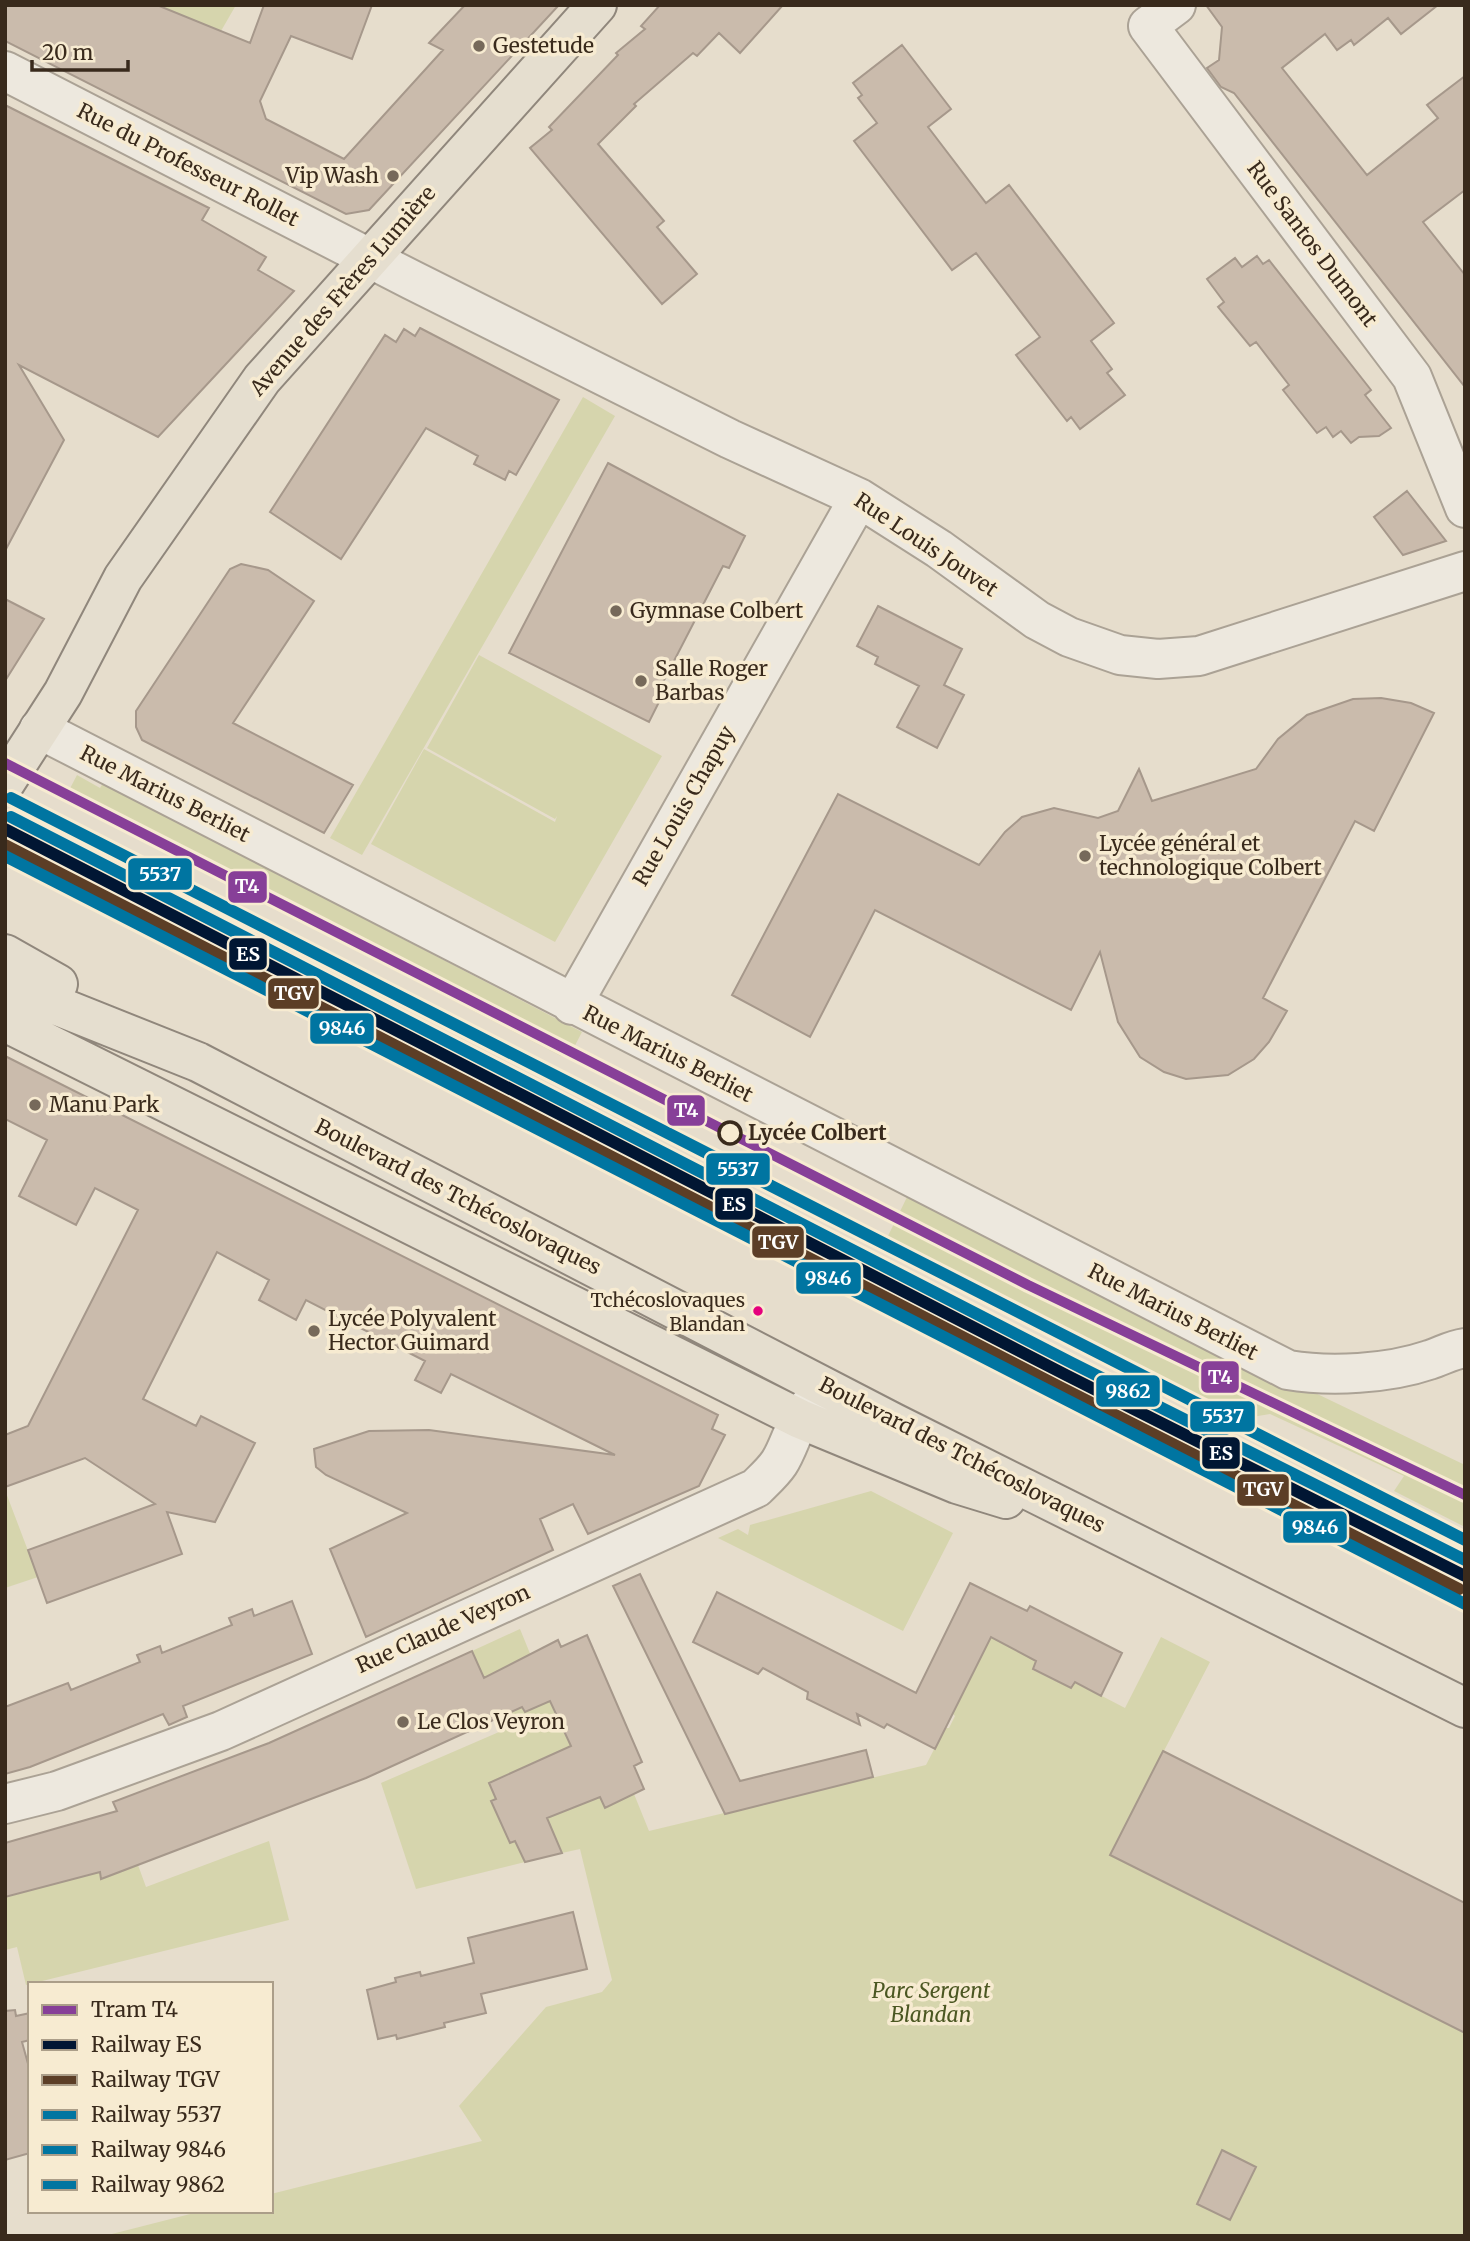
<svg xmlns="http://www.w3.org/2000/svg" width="1470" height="2241" viewBox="0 0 1470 2241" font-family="Merriweather,serif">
  <rect width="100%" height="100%" fill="#e6ddcc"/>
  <!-- green -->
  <path fill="#d6d5ad" d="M157 5H236L221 31Z
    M583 397 615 416 362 855 330 838Z
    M479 655 662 756 555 942 371 844 424 749 555 822 557 816 555 819 427 748Z
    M77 775 100 788 103 783 582 1032 569 1057 561 1056 64 800Z
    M910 1191 929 1207 1465 1465V1527L1394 1491 1404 1476 1270 1414 1240 1419 887 1238Z
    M5 1490 38 1577 5 1588Z
    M871 1491 953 1533 903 1631 718 1538 738 1529 748 1535 750 1525Z
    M520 1629 531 1656 505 1669 525 1712 563 1695 600 1797 634 1794 649 1831 926 1765 945 1728H949L955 1716 952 1713 992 1635 1036 1661 1033 1670 1070 1688 1075 1682 1125 1708 1161 1637 1210 1662 1110 1855 1465 2033V2236H104L202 2211H271V2194L482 2141 459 2106 546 2007 602 1992 612 1980 580 1849 562 1853 524 1767 489 1783 496 1799 491 1802 510 1843 515 1841 525 1862 416 1889 381 1783 506 1729 472 1651Z
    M269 1841 289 1920 26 1985 17 1947 5 1950V1897L100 1872 102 1879 138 1865 146 1887Z"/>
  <!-- building -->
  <path fill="#cabbac" stroke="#a6988b" stroke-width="2" d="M5 5H157L250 43 264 5H372L352 59 291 36 260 101 266 119 344 159 443 50 429 43 465 5H559L369 210 346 214 5 41Z
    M660 5H783L740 53 719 33 697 56 693 53 634 104 636 106 598 144 664 221 657 227 697 274 662 304 530 148 552 130 549 127 618 55 616 53 645 29 641 26Z
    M1206 5H1438L1401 34 1388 18 1354 45 1351 40 1337 50 1325 34 1282 68 1367 175 1438 118 1427 105 1465 76V190L1423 222 1465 275V387L1234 93 1221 87 1207 68 1219 60 1222 27Z
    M902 45 951 109 928 127 986 203 1009 185 1114 323 1091 341 1112 369 1107 373 1125 395 1080 429 1071 417 1067 421 1016 355 1040 337 976 253 952 270 854 141 877 123 858 98 862 95 853 83Z
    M5 105 209 208 202 220 266 257 258 270 294 291 158 437 19 365 64 440 5 551Z
    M1257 256 1263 264 1269 260 1371 390 1365 395 1391 428 1379 436 1359 437 1351 443 1341 431 1333 437 1326 427 1317 433 1283 390 1289 385 1256 342 1250 346 1218 307 1224 302 1207 279 1235 258 1242 267Z
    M420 328 559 400 516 475 509 471 505 480 474 464 478 456 426 428 341 559 270 512 385 335 396 342 404 329 415 336Z
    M608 463 745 536 729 568 723 566 660 688 665 690 649 722 509 653Z
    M1407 491 1446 541 1403 555 1374 517Z
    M241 564 268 570 314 601 233 723 353 785 324 833 142 740 136 727V711L230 569Z
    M5 599 44 619 5 681Z
    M878 606 962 649 944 685 964 695 937 748 897 727 919 686 875 664 878 657 857 646Z
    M1381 698 1411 703 1434 713 1374 831 1355 821 1263 998 1287 1011 1269 1042 1254 1059 1228 1075 1186 1079 1164 1072 1140 1057 1118 1022 1100 952 1071 1010 875 910 810 1037 732 995 838 794 979 865 1005 832 1022 817 1054 808 1098 818 1118 811 1139 769 1152 801 1256 769 1278 739 1307 715 1353 699Z
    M5 1056 718 1415 712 1429 725 1435 699 1486 588 1534 573 1504 540 1519 553 1550 366 1637 330 1549 407 1513 326 1475 316 1467 314 1449 369 1431 429 1430 615 1455 451 1374 441 1393 415 1380 425 1361 306 1300 296 1320 259 1300 269 1280 217 1252 143 1399 196 1426 201 1416 255 1443 215 1522 167 1512 182 1554 47 1603 28 1550 155 1504 85 1458 5 1487V1435L28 1426 138 1210 95 1188 76 1225 19 1196 47 1140 5 1119Z
    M640 1574 740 1781 866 1750 873 1777 725 1814 613 1586Z
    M970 1583 1027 1611 1030 1606 1122 1653 1101 1696 1075 1682 1071 1688 1033 1669 1036 1661 991 1637 935 1749 887 1724 884 1728 857 1714 860 1725 807 1699 808 1692 763 1668 758 1674 693 1642 717 1592 916 1693Z
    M292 1601 312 1654 183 1706 187 1717 169 1725 163 1714 30 1767 5 1774V1707L68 1683 71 1690 140 1662 137 1655 160 1646 162 1653 232 1625 229 1618 252 1609 254 1616Z
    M587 1635 642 1762 634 1766 644 1789 605 1808 600 1797 547 1818 562 1853 525 1862 515 1841 510 1843 491 1801 496 1799 489 1783 571 1746 550 1701 525 1712 522 1707 366 1778 101 1879 100 1872 5 1897V1843L117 1811 113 1802 269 1743 472 1651 484 1678 558 1640 561 1647Z
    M1163 1751 1465 1903V2033L1110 1855Z
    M573 1912 587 1969 481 1994 486 2013 444 2023 445 2027 397 2039 396 2035 378 2039 367 1990 396 1982 395 1978 420 1972 421 1976 474 1963 468 1938Z
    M15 2010 16 2016 30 2013V2040L22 2042 30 2071V2153L5 2160V2011Z
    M1222 2150 1256 2167 1230 2220 1197 2204Z"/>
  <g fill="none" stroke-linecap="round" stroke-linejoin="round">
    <defs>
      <path id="minor" d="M1176 5 1148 26 1412 377 1465 508
        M5 71 412 280 730 439 859 498 939 549 1037 620 1069 637 1120 655 1158 659 1199 656 1465 571
        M39 729 1288 1370C1330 1377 1388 1374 1429 1360 1442 1356 1451 1350 1465 1348
        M572 1005 859 498
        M5 1804 57 1791 221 1731 756 1488C764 1480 773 1472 779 1463 793 1442 797 1405 824 1397"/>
      <path id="major" d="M5 783 63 693 123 578 262 379 597 5
        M5 954 58 984
        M5 985 198 1062 894 1423 1465 1708
        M5 1022 800 1419 957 1484 1006 1499"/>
    </defs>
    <!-- minor casing -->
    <use href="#minor" stroke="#aba295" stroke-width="42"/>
    <!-- major casing -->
    <use href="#major" stroke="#90877c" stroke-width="42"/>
    <!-- minor -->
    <use href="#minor" stroke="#ede8de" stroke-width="38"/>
    <!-- major -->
    <use href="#major" stroke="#e5decf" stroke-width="38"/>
    <defs>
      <path id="rail-1" d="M5 829 1066 1375 1465 1576"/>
      <path id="rail-2" d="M5 845 1060 1387 1459 1589"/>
      <path id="rail-3" d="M11 798 1465 1540"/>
      <path id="rail-4" d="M5 856 1465 1604"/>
      <path id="rail-5" d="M11 817 1072 1363 1465 1560"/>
    </defs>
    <!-- rail-1 casing -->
    <use href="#rail-1" stroke="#f7ebd1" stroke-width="18"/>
    <!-- rail-2 casing -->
    <use href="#rail-2" stroke="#f7ebd1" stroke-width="18"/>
    <!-- rail-3 casing -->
    <use href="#rail-3" stroke="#f7ebd1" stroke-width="18"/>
    <!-- rail-4 casing -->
    <use href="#rail-4" stroke="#f7ebd1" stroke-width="18"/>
    <!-- rail-5 casing -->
    <use href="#rail-5" stroke="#f7ebd1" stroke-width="18"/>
    <!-- rail-1 -->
    <use href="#rail-1" stroke="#011633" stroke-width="12"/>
    <!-- rail-2 -->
    <use href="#rail-2" stroke="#5c3e26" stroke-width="12"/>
    <!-- rail-3 -->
    <use href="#rail-3" stroke="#0075a1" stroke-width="12"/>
    <!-- rail-4 -->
    <use href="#rail-4" stroke="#0075a1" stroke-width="12"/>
    <!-- rail-5 -->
    <use href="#rail-5" stroke="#0075a1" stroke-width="12"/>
    <defs>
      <path id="tram-1" d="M5 763 1028 1285 1465 1495"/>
    </defs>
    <!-- tram-1 casing -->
    <use href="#tram-1" stroke="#f7ebd1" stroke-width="16"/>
    <!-- tram-1 -->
    <use href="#tram-1" stroke="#873f98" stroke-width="10"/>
  </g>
  <!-- markers -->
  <g fill="#76695a" stroke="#f7ebd1" stroke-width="2.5">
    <circle cx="479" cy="46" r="7"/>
    <circle cx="393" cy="176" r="7"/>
    <circle cx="616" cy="611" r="7"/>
    <circle cx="641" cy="681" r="7"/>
    <circle cx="1085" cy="856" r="7"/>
    <circle cx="35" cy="1105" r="7"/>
    <circle cx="314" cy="1331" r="7"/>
    <circle cx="403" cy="1722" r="7"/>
  </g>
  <circle fill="#f7ebd1" stroke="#392a1c" stroke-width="3.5" cx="730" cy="1133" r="11"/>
  <circle fill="#e5007d" stroke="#f7ebd1" stroke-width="2.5" cx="758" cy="1311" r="6"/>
  <g text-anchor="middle" stroke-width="7" stroke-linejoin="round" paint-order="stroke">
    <!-- bus labels -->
    <g font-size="19" fill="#392a1c" stroke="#f7ebd1" text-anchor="end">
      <text x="745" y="1307">Tchécoslovaques<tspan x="745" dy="24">Blandan</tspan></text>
    </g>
    <!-- poi labels -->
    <g font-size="21" fill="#392a1c" stroke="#f7ebd1" text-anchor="start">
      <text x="493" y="53">Gestetude</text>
      <text x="379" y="183" text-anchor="end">Vip Wash</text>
      <text x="630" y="618">Gymnase Colbert</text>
      <text x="655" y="676">Salle Roger<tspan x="655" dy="24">Barbas</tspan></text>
      <text x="1099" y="851">Lycée général et<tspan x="1099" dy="24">technologique Colbert</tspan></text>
      <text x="49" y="1112">Manu Park</text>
      <text x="328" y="1326">Lycée Polyvalent<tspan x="328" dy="24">Hector Guimard</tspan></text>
      <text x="417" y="1729">Le Clos Veyron</text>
    </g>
    <!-- street labels -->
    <g font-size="21" fill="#392a1c" stroke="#f7ebd1">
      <text transform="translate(188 165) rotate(27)" y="7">Rue du Professeur Rollet</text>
      <text transform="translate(1312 244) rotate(53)" y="7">Rue Santos Dumont</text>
      <text transform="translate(343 291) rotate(-49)" y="7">Avenue des Frères Lumière</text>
      <text transform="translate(926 545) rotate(34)" y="7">Rue Louis Jouvet</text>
      <text transform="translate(165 794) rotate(27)" y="7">Rue Marius Berliet</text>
      <text transform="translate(684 806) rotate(-60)" y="7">Rue Louis Chapuy</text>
      <text transform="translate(668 1054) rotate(27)" y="7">Rue Marius Berliet</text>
      <text transform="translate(458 1197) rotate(27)" y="7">Boulevard des Tchécoslovaques</text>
      <text transform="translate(1173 1312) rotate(27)" y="7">Rue Marius Berliet</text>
      <text transform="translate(962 1455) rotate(27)" y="7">Boulevard des Tchécoslovaques</text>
      <text transform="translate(443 1629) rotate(-24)" y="7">Rue Claude Veyron</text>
    </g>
    <!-- stop labels -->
    <g font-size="21" font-weight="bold" fill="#392a1c" stroke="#f7ebd1" text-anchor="start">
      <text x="748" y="1140">Lycée Colbert</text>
    </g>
    <!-- park labels -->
    <g font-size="21" font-style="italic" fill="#4b5722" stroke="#f7ebd1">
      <text x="931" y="1998">Parc Sergent<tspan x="931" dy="24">Blandan</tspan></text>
    </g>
  </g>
  <g stroke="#f7ebd1" stroke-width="2.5">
    <rect x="127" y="857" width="66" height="34" rx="7" fill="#0075a1"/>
    <rect x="227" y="870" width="41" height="34" rx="7" fill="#873f98"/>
    <rect x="228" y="937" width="40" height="34" rx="7" fill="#011633"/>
    <rect x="267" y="977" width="53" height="33" rx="7" fill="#5c3e26"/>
    <rect x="309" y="1012" width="66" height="33" rx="7" fill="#0075a1"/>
    <rect x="666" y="1094" width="40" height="33" rx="7" fill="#873f98"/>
    <rect x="705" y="1152" width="66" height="34" rx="7" fill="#0075a1"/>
    <rect x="714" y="1187" width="40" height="34" rx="7" fill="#011633"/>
    <rect x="751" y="1225" width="54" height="34" rx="7" fill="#5c3e26"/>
    <rect x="795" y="1261" width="67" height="34" rx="7" fill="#0075a1"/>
    <rect x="1200" y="1360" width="40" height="34" rx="7" fill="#873f98"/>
    <rect x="1095" y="1374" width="66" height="34" rx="7" fill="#0075a1"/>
    <rect x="1189" y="1400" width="67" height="33" rx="7" fill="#0075a1"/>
    <rect x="1201" y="1436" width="40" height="34" rx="7" fill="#011633"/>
    <rect x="1236" y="1473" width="54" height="34" rx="7" fill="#5c3e26"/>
    <rect x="1282" y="1510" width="66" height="34" rx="7" fill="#0075a1"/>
  </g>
  <g font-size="19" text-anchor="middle" font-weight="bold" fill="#fff">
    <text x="160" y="881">5537</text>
    <text x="247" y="893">T4</text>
    <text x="248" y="961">ES</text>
    <text x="294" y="1000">TGV</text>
    <text x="342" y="1035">9846</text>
    <text x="686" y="1117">T4</text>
    <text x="738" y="1176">5537</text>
    <text x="734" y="1211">ES</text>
    <text x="778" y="1249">TGV</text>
    <text x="828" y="1285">9846</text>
    <text x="1220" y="1384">T4</text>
    <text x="1128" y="1398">9862</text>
    <text x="1223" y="1423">5537</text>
    <text x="1221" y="1460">ES</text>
    <text x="1263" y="1496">TGV</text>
    <text x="1315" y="1534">9846</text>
  </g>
  <!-- border -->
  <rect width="1470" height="2241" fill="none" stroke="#392a1c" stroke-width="14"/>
  <!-- legend -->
  <rect x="28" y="1982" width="245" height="231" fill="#f7ebd1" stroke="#ab9e89" stroke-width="2"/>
  <rect x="42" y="2005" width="35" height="10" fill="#873f98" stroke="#ab9e89" stroke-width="2"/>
  <text x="91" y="2017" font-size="21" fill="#392a1c">Tram T4</text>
  <rect x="42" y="2040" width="35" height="10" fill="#011633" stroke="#ab9e89" stroke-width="2"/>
  <text x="91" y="2052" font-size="21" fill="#392a1c">Railway ES</text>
  <rect x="42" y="2075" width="35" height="10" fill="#5c3e26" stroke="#ab9e89" stroke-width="2"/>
  <text x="91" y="2087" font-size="21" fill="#392a1c">Railway TGV</text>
  <rect x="42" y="2110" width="35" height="10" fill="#0075a1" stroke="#ab9e89" stroke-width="2"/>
  <text x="91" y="2122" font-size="21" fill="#392a1c">Railway 5537</text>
  <rect x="42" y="2145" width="35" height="10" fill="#0075a1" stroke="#ab9e89" stroke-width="2"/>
  <text x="91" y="2157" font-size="21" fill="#392a1c">Railway 9846</text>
  <rect x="42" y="2180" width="35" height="10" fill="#0075a1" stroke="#ab9e89" stroke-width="2"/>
  <text x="91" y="2192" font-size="21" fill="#392a1c">Railway 9862</text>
  <!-- scale -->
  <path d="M32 60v10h96v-10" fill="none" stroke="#392a1c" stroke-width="3.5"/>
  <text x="42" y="60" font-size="21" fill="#392a1c" stroke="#f7ebd1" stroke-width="5" paint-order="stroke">20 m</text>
</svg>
